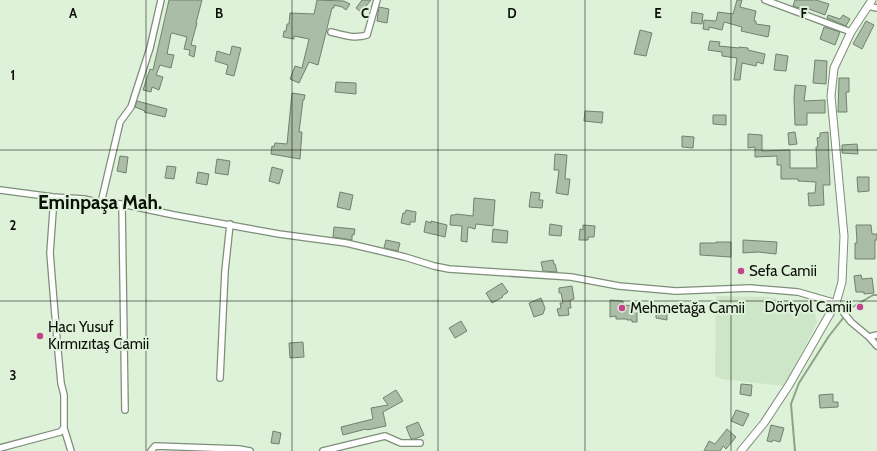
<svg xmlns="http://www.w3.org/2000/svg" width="877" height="451" viewBox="0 0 877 451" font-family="Cabin,sans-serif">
  <rect width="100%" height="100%" fill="#def1d9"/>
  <!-- built -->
  <path fill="#cee6c8" d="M716 296 769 297 798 303 810 308 815 314 817 323 784 386 722 379 715 376Z"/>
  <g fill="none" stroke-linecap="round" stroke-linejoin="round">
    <!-- stream -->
    <path stroke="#8ba485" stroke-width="2" d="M795 451 791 404 799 383 829 336 851 308 873 295H877"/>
  </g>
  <!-- building -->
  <path fill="#aabda6" stroke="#71826d" d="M169 0H202L196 23H197L191 45 196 46 194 57 189 55 190 50 184 49 187 37 172 33 171 34 167 54 174 55 171 68 160 65 156 75 163 77 159 90 152 87 151 92 143 90 150 69 153 70Z
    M317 0 344 1 350 4 346 10 342 7 334 5V8H332L318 65 309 62 299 83 290 79 295 66 302 68 309 39 294 36V39L283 37 284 31H286L287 24H289L290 13 314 14Z
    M362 0H371L361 12 356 8Z
    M737 0H742L740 7 756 11 754 21H756V24L770 26 768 37 741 31 742 27 724 22 722 30 709 27V30L703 29 704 20 716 21 718 12 733 14Z
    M795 0H816L829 4 825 15 806 8 805 10 793 6Z
    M379 7 389 9 387 23 377 21Z
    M692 12 703 14 702 24 691 23Z
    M828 15 840 19 843 15 850 19 846 26 827 18Z
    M866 21 874 25 862 49 853 44Z
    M824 27 840 32 835 45 820 39Z
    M640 30 652 33 646 56 634 54Z
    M710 41 720 42 719 46 739 48V47L748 48V50L765 54 763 64 757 62 756 66 742 63 740 80H734L737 58 722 56V52L708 50Z
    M232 46 241 48 234 76 226 74 228 65 215 61 217 51 230 55Z
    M776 54 788 56 786 71 774 70Z
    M815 60 827 61 826 84 813 83Z
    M839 78H849V92H846L847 112H838Z
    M336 82 356 83V94L335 92Z
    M795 85 806 86 804 101 825 100V113H807V125H795L794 98Z
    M292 93 305 95 304 100H303L299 132H302L300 159 271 154 272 146 274 147 275 143 287 144Z
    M137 101 167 109 165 117 144 112 145 111 135 107Z
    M585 111 603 112 602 123 584 121Z
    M713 115H726V125L713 124Z
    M795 132 797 144 789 145 788 133Z
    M828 132 830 185H823L824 205 809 206 808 193H815L816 182 798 181V179H781V165H777V156L755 157V147L748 148V134L762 135V151L790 150V168H817L816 147H818L817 138 820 137V133Z
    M682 136 694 137 693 148 682 147Z
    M857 144 858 154 842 153V145Z
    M555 154 567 155 565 179H570L568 195 556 193 559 170H554Z
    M120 156 128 157 126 173 117 171Z
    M217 159 230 161 228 175 215 173Z
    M167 166 176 167 174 179 165 178Z
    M272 167 283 170 279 184 269 181Z
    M198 172 209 174 207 185 196 183Z
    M857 177H869V191L858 192Z
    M340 192 353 195 350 210 337 207Z
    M531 192 540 193 539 200H543L542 208 529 207Z
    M474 198 495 200 493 226 476 224 475 229 468 227 467 242 461 241 462 226 450 225 451 215H455L456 214 473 216Z
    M406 210 416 212 415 222H410V225L401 223 403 213H405Z
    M426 221 431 223V221L447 225 445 237 424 232Z
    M550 224 562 226 561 236 549 235Z
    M583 225 595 226 594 237H588V240H579L580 229 583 230Z
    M856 225H871L872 234H877V240H875V259H855V243H857Z
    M334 227 355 229 354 235H352V240L333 237Z
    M493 229 508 231 507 243 492 242Z
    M386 240 400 243 398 251 384 248Z
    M743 240 777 242 776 254 758 252 743 253Z
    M716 242H731V257L700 255V243H716Z
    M553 260 554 264H555L557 272 543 271 541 262Z
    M861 275 862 279 872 278 874 293 864 294V292H856L854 276Z
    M502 283 508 292 502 296 503 297 492 303 486 293Z
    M572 286 574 299 570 300 571 308H568L569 315 559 316 557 309 561 308 560 303H563L561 293H559V288Z
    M541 298 545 308 543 314 534 317 529 303Z
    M610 300 623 301V305L637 306V322H632V320H627V319H616V316L610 317Z
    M667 304V320L656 318V305Z
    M461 321 467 331 455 338 449 328Z
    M303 342 304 357 290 358 289 343Z
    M741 384 752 385 751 396 740 394Z
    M396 390 403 401 383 412 386 426 367 430 366 429 343 435 341 427 373 419 371 408 388 405 383 398Z
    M833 394V402H838V407L820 408 819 395Z
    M736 410 749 414 743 426 731 421Z
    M418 422 424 435 415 439H411L406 427Z
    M771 425 784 428 780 442 773 440 772 442 767 441Z
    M727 429 736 437 726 449 723 446 720 451H704L709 441 715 444Z
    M273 431 281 433 279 444 271 443Z"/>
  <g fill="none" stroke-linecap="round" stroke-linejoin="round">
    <defs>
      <path id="minor" d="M765 0 851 32
        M868 6 877 8
        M331 32C343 35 354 39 367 35L377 0
        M0 190 53 197 84 199 101 203 122 204 174 215 279 234 346 243 405 257 434 266 449 269 571 277 619 286 676 291 750 288 798 292 836 303 851 322 869 337 877 335
        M101 203 120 122 131 107 150 48 161 0
        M122 204 125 410
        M869 337 877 346
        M220 378 225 271 230 224
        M64 428 71 451
        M0 448 60 432 64 428V395L61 383 57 340 50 253 53 211V197
        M151 451 155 446 239 449 250 451
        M323 451 385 436 401 443H420"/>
      <path id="tertiary" d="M741 451 764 423 789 385 836 303 842 282 844 236 831 96 834 68 851 32 872 0"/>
    </defs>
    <!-- minor casing -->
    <use href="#minor" stroke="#7d8e79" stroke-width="8"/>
    <!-- tertiary casing -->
    <use href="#tertiary" stroke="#7d8e79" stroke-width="9"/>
    <!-- minor -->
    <use href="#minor" stroke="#fff" stroke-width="5.5"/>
    <!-- tertiary -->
    <use href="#tertiary" stroke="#fff" stroke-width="7"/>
  </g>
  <!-- grid -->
  <path fill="none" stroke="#0a1008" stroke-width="1" stroke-opacity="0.55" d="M146 0V451M292 0V451M438 0V451M585 0V451M731 0V451M0 150H877M0 301H877"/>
  <!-- markers -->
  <g fill="#c4428a" stroke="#def1d9" stroke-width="1.5">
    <circle cx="741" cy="271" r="4"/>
    <circle cx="860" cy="307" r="4"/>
    <circle cx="622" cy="308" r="4"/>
    <circle cx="40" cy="336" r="4"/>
  </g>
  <g text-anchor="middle" stroke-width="4" stroke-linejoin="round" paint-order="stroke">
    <!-- poi labels -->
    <g font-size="15" fill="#0a1008" stroke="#def1d9" text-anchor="start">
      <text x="749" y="276">Sefa Camii</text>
      <text x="852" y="312" text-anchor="end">Dörtyol Camii</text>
      <text x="630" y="313">Mehmetağa Camii</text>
      <text x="48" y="332">Hacı Yusuf<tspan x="48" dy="17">Kırmızıtaş Camii</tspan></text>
    </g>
    <!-- district labels -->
    <g font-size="19" font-weight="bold" fill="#0a1008" stroke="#def1d9">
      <text x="100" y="209">Eminpaşa Mah.</text>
    </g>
  </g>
  <g font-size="13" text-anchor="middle" font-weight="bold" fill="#0a1008" stroke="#def1d9" stroke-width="4" stroke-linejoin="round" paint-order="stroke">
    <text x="73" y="18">A</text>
    <text x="219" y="18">B</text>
    <text x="365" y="18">C</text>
    <text x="512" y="18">D</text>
    <text x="658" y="18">E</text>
    <text x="804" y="18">F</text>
    <text x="13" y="80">1</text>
    <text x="13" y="230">2</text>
    <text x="13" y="380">3</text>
  </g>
</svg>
